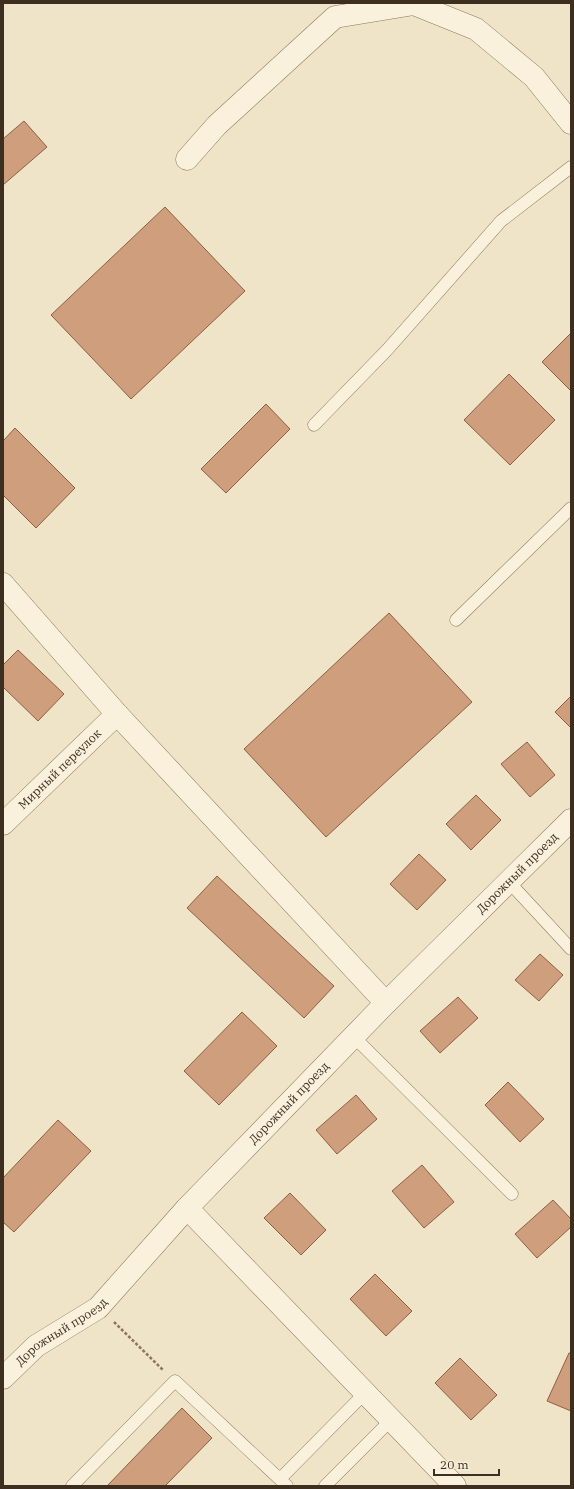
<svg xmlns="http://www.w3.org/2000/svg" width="574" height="1489" viewBox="0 0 574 1489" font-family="'IBM Plex Serif',serif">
  <rect width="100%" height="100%" fill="#f0e4c8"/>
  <!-- building -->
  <path fill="#cf9f7d" stroke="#8d5f41" d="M24 121 47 147 3 185V139Z
    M165 207 245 291 131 399 51 315Z
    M571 333V391L542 362Z
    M509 374 555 420 510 465 464 420Z
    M266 404 290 429 226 493 201 469Z
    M15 428 75 488 36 528 3 495V441Z
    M389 613 472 702 326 837 244 749Z
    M18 650 64 694 38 721 3 687V665Z
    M571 696V728L555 712Z
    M527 742 555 775 530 797 501 764Z
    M476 795 501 820 471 850 446 824Z
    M419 854 446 880 417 910 390 884Z
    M217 876 334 986 304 1018 187 908Z
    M540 954 563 975 539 1001 515 980Z
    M458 997 478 1018 440 1053 420 1031Z
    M242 1012 277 1046 219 1105 184 1071Z
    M508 1082 544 1119 520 1142 485 1105Z
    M356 1095 377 1119 337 1154 316 1130Z
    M58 1120 91 1151 14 1232 3 1222V1178Z
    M422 1165 454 1202 424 1228 392 1191Z
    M290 1193 326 1230 301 1255 264 1218Z
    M553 1200 571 1219V1227L537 1258 515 1234Z
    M375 1274 412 1311 386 1336 350 1299Z
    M569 1353H571V1411L547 1401Z
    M460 1358 497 1395 471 1420 435 1383Z
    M182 1408 212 1438 165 1486H107Z"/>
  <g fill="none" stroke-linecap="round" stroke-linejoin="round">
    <defs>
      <path id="lane" d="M314 425 387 350 501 221 571 167
        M456 620 571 508
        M509 882 571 949
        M353 1036 512 1194
        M280 1479 365 1393
        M72 1486 175 1381 287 1486
        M325 1486 391 1420"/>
      <g id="street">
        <path d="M187 159 217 125 335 17 414 4 476 29 534 77 571 123"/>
        <path d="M3 584 117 714 386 1003"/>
        <path id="s1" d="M3 824 117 714"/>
        <path d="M187 1208 455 1486"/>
        <path id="s2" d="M3 1378 36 1346 98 1308 187 1208 386 1003 571 820"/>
      </g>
    </defs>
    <!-- lane casing -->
    <use href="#lane" stroke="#8d765c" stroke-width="13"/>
    <!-- street casing -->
    <use href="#street" stroke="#8d765c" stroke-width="23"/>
    <!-- path -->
    <path stroke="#8d765c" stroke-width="2.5" stroke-dasharray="3 2" stroke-linecap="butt" d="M114 1322 163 1370"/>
    <!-- lane -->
    <use href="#lane" stroke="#faf1dc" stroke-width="12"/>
    <!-- street -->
    <use href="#street" stroke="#faf1dc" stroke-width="22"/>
  </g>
  <g text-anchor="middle" stroke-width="3" stroke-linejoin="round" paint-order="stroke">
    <!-- street labels -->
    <g font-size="12" fill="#3d2e20" stroke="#f7eed8">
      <text dy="4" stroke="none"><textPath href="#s1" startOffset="79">Мирный переулок</textPath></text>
      <text dy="4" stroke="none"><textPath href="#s2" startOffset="723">Дорожный проезд</textPath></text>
      <text dy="4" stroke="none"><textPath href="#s2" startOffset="399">Дорожный проезд</textPath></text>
      <text dy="4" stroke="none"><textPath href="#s2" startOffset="75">Дорожный проезд</textPath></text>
    </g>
  </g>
  <!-- border -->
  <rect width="574" height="1489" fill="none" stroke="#3d2e20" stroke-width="8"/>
  <!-- scale -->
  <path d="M434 1469v6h65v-6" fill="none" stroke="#3d2e20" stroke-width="2"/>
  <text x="440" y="1469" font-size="12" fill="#3d2e20" stroke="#f7eed8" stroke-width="3" paint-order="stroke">20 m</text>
</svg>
